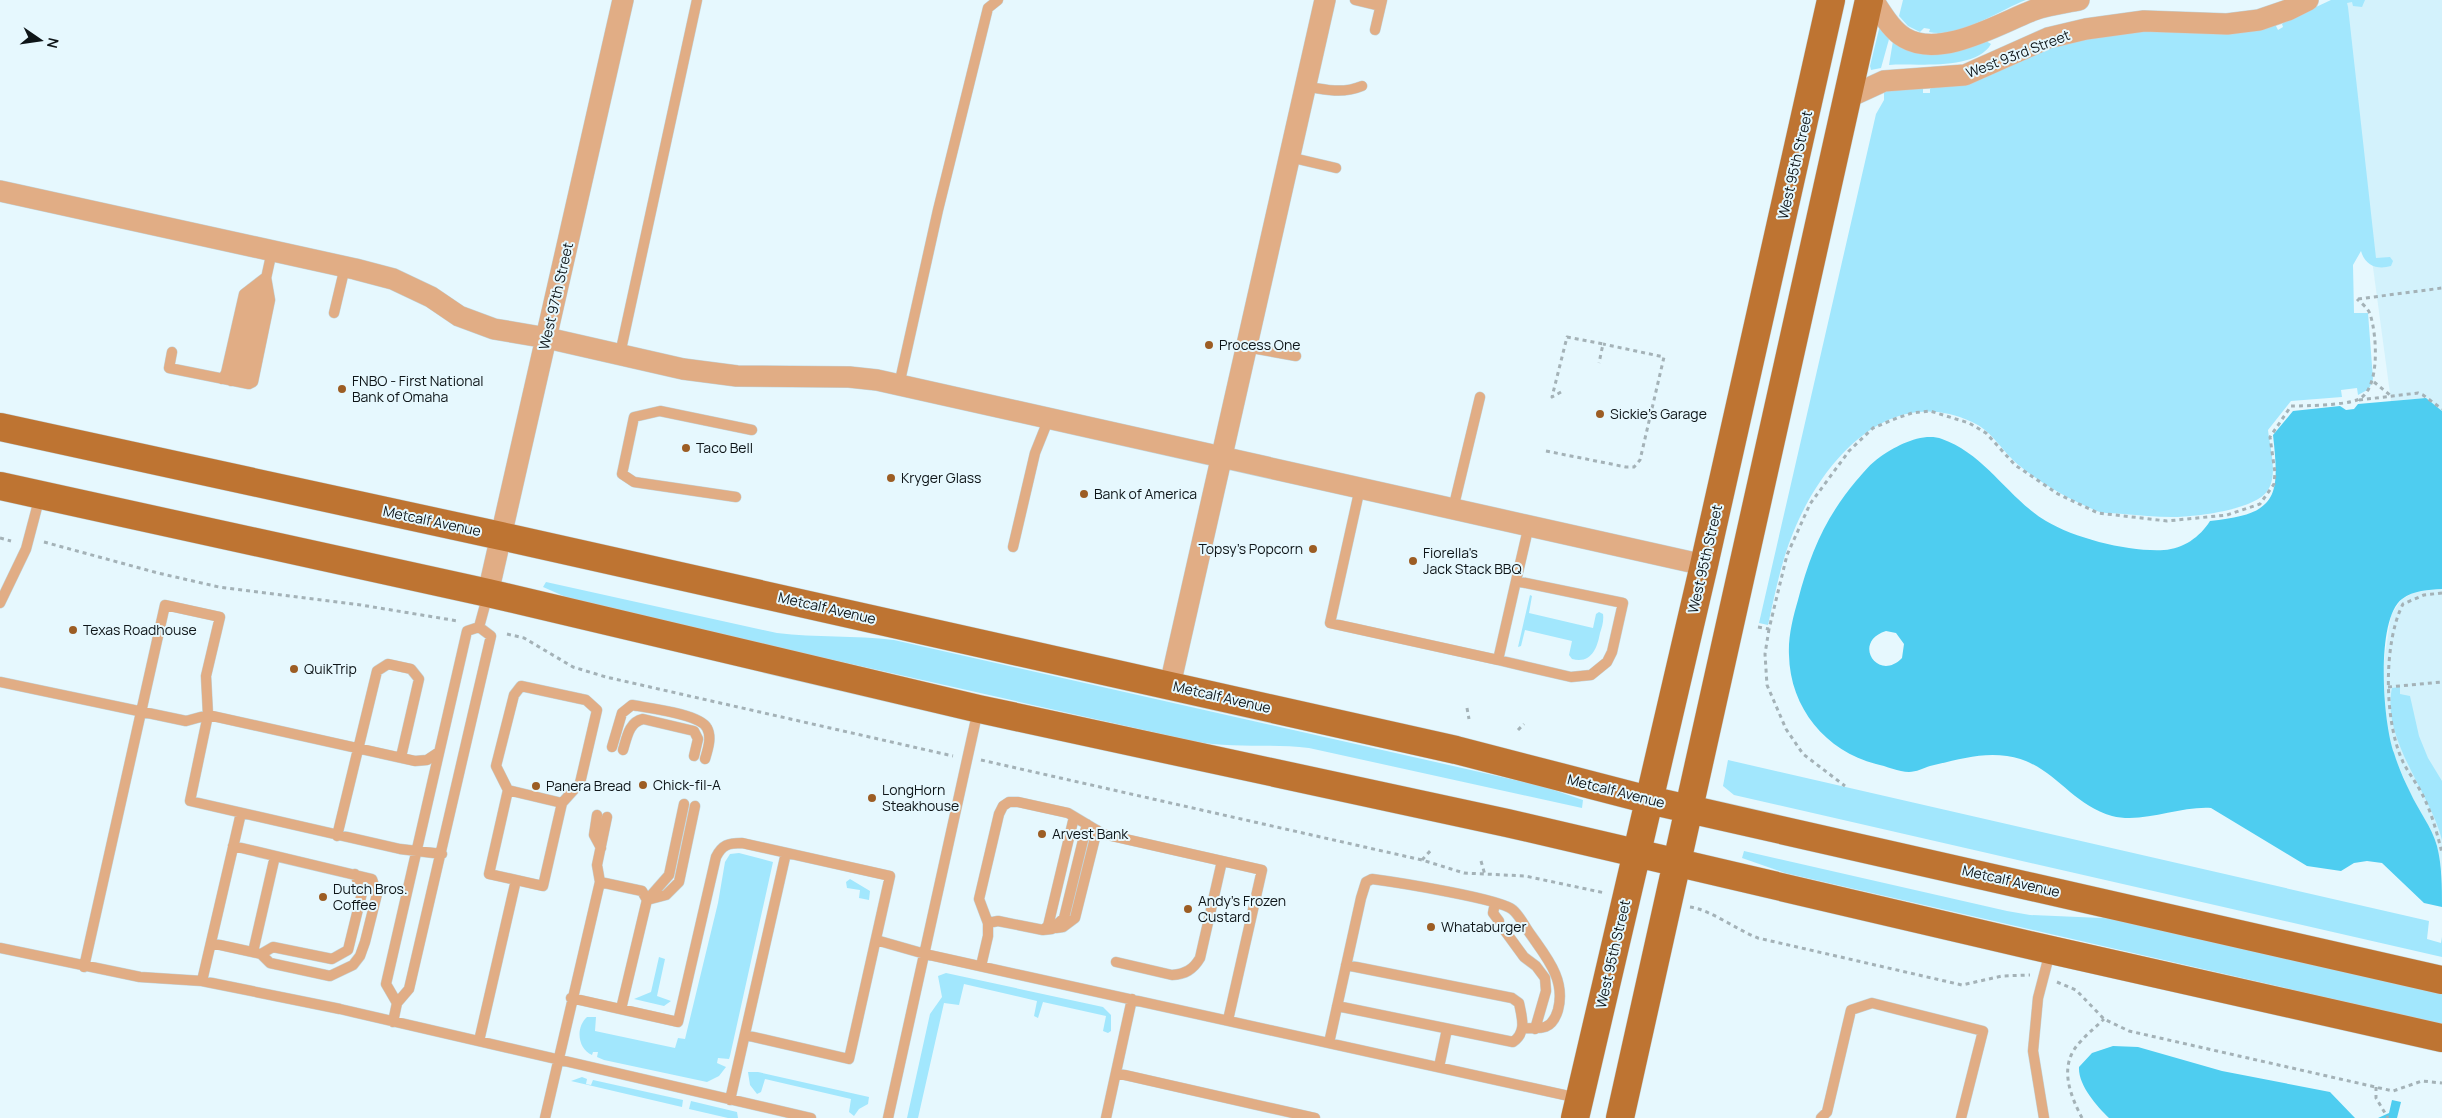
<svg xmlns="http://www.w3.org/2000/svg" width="2442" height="1118" viewBox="0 0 2442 1118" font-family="Manrope,sans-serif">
  <rect width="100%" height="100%" fill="#e6f8fe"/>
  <!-- built -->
  <path fill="#d3f2fc" d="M2337 0H2442V411L2426 398 2391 401Z
    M2442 589V875L2437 846 2432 832 2410 793 2393 753 2387 729 2383 668 2391 615 2401 600 2416 591Z"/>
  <!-- green -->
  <path fill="#a2e7fd" d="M1903 0H2026C2000 10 1957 39 1929 32L1930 29 1924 28 1920 32 1908 26 1899 16Z
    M2331 0H2365L2362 7 2353 6 2352 2 2347 3 2348 7 2376 258 2390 257 2393 261 2391 266C2378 270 2365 266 2361 251L2353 265 2354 313H2368L2373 379 2369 389 2358 395 2357 388 2341 390 2342 397 2291 401 2268 430C2270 448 2278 474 2268 490 2256 510 2195 517 2172 517 2156 517 2139 515 2123 514 2115 513 2104 514 2097 511 2071 501 2033 479 2013 460 1999 446 1990 430 1972 422 1888 382 1821 463 1793 533 1781 562 1775 594 1768 625L1759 623 1876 114 1884 100V90L1923 88V93H1930V89L1934 86 2053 45 2136 31 2222 34 2272 26H2276L2278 30 2283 27 2282 24 2286 21Z
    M1880 25 1891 32 1881 68 1871 70 1870 66Z
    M1893 41H1986L1991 44C1976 71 1915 63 1889 65Z
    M546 582 777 633C816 638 855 635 894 640L1542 786 1583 800 1582 808 1309 748C1270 743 1231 749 1193 741L602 608 568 598 543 587Z
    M1530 595 1532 596 1529 613 1593 628 1596 614 1599 612 1603 614C1604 620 1602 627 1600 633 1597 649 1591 664 1572 659L1569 655 1572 641 1525 630 1521 646 1518 647Z
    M2400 687V694L2410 696 2419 736 2428 758 2442 781V840C2430 792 2381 739 2392 688Z
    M1728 760 2429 921 2427 939 2441 943 2442 937V957L1734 795 1723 786Z
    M1744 851 2007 911 2030 915 2125 919 2442 992V1024L1785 873 1742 858Z
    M739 853 773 862 730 1056 729 1059 718 1058 717 1063 726 1067 719 1076 707 1082 604 1060 597 1057 598 1052H593L592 1055C578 1049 575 1028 587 1017H596L595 1031 675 1048 678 1038 685 1039 718 903 725 862 730 854Z
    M850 879 870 891 869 900 859 898 860 890 847 888 846 882Z
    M659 957 665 959 657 996 671 1001 664 1006 634 999 651 992Z
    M946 973 1103 1007 1111 1015V1031L1108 1033 1103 1031 1106 1016 1043 1002 1038 1018 1034 1016 1037 1001 964 984 959 1005 944 1003 918 1118H907L930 1014 942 997 938 976Z
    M748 1072H758L869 1097 868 1104 859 1109 854 1116 849 1112 851 1099 765 1079 761 1092 757 1094 750 1085Z
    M582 1077 587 1079 586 1084 591 1085 593 1080 683 1100 682 1107 571 1081Z
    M691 1101 737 1112 738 1118H728L689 1109Z"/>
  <!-- water -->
  <path fill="#4ecdf0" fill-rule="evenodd" d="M2426 398 2442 411V589C2428 590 2414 590 2402 599 2375 619 2383 724 2394 753 2398 766 2404 780 2410 792 2418 810 2432 827 2437 846 2442 866 2442 886 2442 907L2424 903 2382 863 2367 861 2354 863 2341 871 2307 866 2211 808C2179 806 2143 824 2112 816 2069 804 2052 762 2007 756 1981 752 1956 760 1930 766 1924 768 1916 772 1909 772 1899 772 1886 766 1876 764 1826 751 1790 708 1789 655 1788 637 1793 617 1798 600 1810 554 1825 518 1856 481 1863 473 1871 463 1880 457 1896 446 1922 432 1942 439 1985 454 2008 498 2046 521 2076 539 2130 552 2164 550 2183 549 2200 537 2210 521 2278 514 2280 497 2273 435L2293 411 2340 406 2346 410 2354 409 2358 404ZM1886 631 1896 633 1904 644 1902 658C1878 683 1851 642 1886 631Z
    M2113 1046 2138 1047 2222 1071 2330 1092 2355 1118H2109C2097 1106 2078 1085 2079 1067L2092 1053Z
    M2392 1100 2401 1102 2397 1118H2378L2389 1113Z"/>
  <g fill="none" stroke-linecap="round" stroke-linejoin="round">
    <defs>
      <path id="service" d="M1355 0 1380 6
        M1375 30 1382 0
        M1305 86C1325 90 1343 94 1362 86
        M1289 157 1336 168
        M334 313 345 267
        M1246 347 1296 356
        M172 352 169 368 249 384 253 382 270 300 266 277
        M620 354 697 0
        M222 379 226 373 244 294 266 277
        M231 381 235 376 253 294 259 286
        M240 382 244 379 272 251
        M899 385 938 210 988 8 998 0
        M1360 488 1330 623 1498 660
        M736 497 634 482 622 474 634 417 660 411 752 430
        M1453 509 1480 397
        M1013 547 1035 453 1049 418
        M1516 581 1498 660 1571 677 1591 675 1607 662 1612 652 1623 603 1516 581 1529 525
        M0 603 26 549 40 496
        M479 627 488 594
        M0 682 186 721 208 715 415 761 427 760 439 752
        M612 747 622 713 632 705C648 708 700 714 707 728 712 737 708 749 705 759
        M623 750C627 737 629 722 643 719L694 731 698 739 694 756
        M508 790 496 766 514 695 521 686 586 700 597 710 580 783 562 803
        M508 790 562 803 543 886 489 874Z
        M597 815 594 835 601 848
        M337 836 377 671 388 664 411 669 419 679 401 757
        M600 882 597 865 607 817
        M647 900 666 895 679 882 695 806
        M647 900 669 875 684 804
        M1495 903 1493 913 1499 921
        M988 923 998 921 1043 930 1048 926 1074 817
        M1056 928 1063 927 1075 918 1097 830
        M1043 930 1052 929 1064 918 1087 824
        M1505 931 1524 957 1536 966 1545 978 1546 991 1535 1029
        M876 940 925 954 1578 1098
        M211 943 261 954 270 963 330 976 353 965 360 956 365 942 377 894 372 879 233 846
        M0 948 140 977 202 981 340 1009 811 1118
        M253 952 275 856
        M261 954 273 947 332 959 348 950 362 893 355 874
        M1116 962 1172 975C1185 974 1193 970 1200 958L1222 861
        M981 966 988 936V923L979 899 999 814 1003 806 1009 802H1018L1068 813 1103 834 1262 870 1228 1020
        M84 967 165 605 220 617 206 676 208 715 190 801 400 849 442 854
        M202 981 241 813
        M571 998 678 1022 716 857C722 845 728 843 742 843L890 876 849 1059 745 1035
        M397 1003 386 984 467 631 479 627
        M1337 1006 1513 1042C1527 1032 1522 1018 1519 1003L1512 998 1346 965
        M393 1022 397 1003 409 989 491 636 479 627
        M479 1041 516 880
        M1329 1043 1361 898 1366 882 1372 879C1395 882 1502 899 1513 910 1520 916 1525 927 1531 935 1547 958 1566 980 1558 1010 1552 1030 1542 1029 1523 1028
        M1439 1067 1447 1029
        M1116 1073 1315 1118
        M730 1100 786 853
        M545 1118 600 882 642 891 647 900 621 1009
        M888 1118 978 710
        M1106 1118 1132 999
        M1821 1118 1827 1112 1851 1010 1872 1003 1983 1031 1961 1118
        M2044 1118 2033 1051 2038 998 2050 952"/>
      <path id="minor" d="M1873 0C1882 13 1891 30 1905 38 1941 59 2000 23 2034 10 2048 5 2064 3 2079 0
        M1847 98 1884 81 1965 75 2048 38 2086 29 2144 21 2227 24 2259 20 2288 10 2308 0
        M0 191 355 269 393 279 431 297 459 316 494 329 547 338 683 369 737 376 849 377 877 380 1704 565
        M488 593 623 0
        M1170 685 1325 0"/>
      <path id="primary" d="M0 427 501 536 1456 750 1649 800 2442 980
        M0 486 488 593 979 709 1507 823 2051 950 2442 1038
        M1575 1118 1704 565 1831 0
        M1620 1118 1869 0"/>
    </defs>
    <!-- service casing -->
    <use href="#service" stroke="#c3d4d9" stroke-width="11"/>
    <!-- minor casing -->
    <use href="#minor" stroke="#c3d4d9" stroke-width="22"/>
    <!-- primary casing -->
    <use href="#primary" stroke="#c3d4d9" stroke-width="29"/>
    <!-- path -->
    <path stroke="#a4b2b7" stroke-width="3" stroke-dasharray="4 4" stroke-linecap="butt" d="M2358 299 2442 288
      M2374 382 2390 395
      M1561 392 1552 397 1567 337 1603 344 1599 363
      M2359 400 2418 393 2423 395 2442 409
      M1546 451 1626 467H1634L1640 460 1664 357 1603 344
      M0 538 11 541
      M44 542 158 573 219 587 361 605 458 621
      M2442 593 2424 595 2403 604C2383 643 2384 722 2403 762 2408 772 2415 781 2421 792 2431 810 2437 833 2442 853
      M1758 627 1769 629 1787 555 1810 504 1849 451 1873 428 1897 418 1912 413 1930 411 1969 423 1986 433 2015 465 2058 494 2098 513 2167 521 2227 515 2260 504 2274 484 2275 473 2270 437 2291 406C2307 406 2344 405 2357 400 2381 391 2377 334 2370 314 2368 308 2361 303 2357 299
      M1769 629 1765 654 1767 685 1786 729 1803 754 1845 786
      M507 634 524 638 573 667 606 677 953 756
      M2388 687 2442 682
      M1467 708 1469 719
      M1518 730 1524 724
      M981 760 1422 860 1464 873 1525 876 1605 893
      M1422 860 1432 849
      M1481 861 1485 875
      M1690 907C1711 910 1737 930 1758 938L1962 985 2002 976 2030 975
      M2057 982 2076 990 2104 1019 2129 1031 2393 1091 2422 1081 2442 1083
      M2376 1087V1098L2388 1118
      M2082 1118C2069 1093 2058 1064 2081 1041 2088 1033 2096 1027 2104 1019"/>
    <!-- service -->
    <use href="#service" stroke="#e1ad85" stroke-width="10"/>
    <!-- minor -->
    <use href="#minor" stroke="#e1ad85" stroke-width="21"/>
    <!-- primary -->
    <use href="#primary" stroke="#be7432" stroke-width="28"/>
  </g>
  <!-- markers -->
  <g fill="#9c5d24" stroke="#e6f8fe" stroke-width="2">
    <circle cx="1209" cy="345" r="5"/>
    <circle cx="342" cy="389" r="5"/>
    <circle cx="1600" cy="414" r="5"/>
    <circle cx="686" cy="448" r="5"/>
    <circle cx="891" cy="478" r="5"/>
    <circle cx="1084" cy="494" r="5"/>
    <circle cx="1313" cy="549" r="5"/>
    <circle cx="1413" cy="561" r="5"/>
    <circle cx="73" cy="630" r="5"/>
    <circle cx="294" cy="669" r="5"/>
    <circle cx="643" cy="785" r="5"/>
    <circle cx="536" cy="786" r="5"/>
    <circle cx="872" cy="798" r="5"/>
    <circle cx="1042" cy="834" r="5"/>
    <circle cx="323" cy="897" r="5"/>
    <circle cx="1188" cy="909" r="5"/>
    <circle cx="1431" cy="927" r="5"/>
  </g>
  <g text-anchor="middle" stroke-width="4" stroke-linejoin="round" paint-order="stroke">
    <!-- street labels -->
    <g font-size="14" fill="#0e1518" stroke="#e6f8fe">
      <text transform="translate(2018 54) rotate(-21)" y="5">West 93rd Street</text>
      <text transform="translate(1795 165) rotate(-77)" y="5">West 95th Street</text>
      <text transform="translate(556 296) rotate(-77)" y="5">West 97th Street</text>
      <text transform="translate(432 521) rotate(12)" y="5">Metcalf Avenue</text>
      <text transform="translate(1705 559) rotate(-77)" y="5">West 95th Street</text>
      <text transform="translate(827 608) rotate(13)" y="5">Metcalf Avenue</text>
      <text transform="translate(1222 697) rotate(13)" y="5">Metcalf Avenue</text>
      <text transform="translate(1616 791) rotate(14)" y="5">Metcalf Avenue</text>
      <text transform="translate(2011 881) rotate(13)" y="5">Metcalf Avenue</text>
      <text transform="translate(1613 954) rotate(-77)" y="5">West 95th Street</text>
    </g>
    <!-- poi labels -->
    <g font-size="14" fill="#0e1518" stroke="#e6f8fe" text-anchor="start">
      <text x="1219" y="350">Process One</text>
      <text x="352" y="386">FNBO - First National<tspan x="352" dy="16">Bank of Omaha</tspan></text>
      <text x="1610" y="419">Sickie's Garage</text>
      <text x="696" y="453">Taco Bell</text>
      <text x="901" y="483">Kryger Glass</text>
      <text x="1094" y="499">Bank of America</text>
      <text x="1303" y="554" text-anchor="end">Topsy's Popcorn</text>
      <text x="1423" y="558">Fiorella's<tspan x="1423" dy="16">Jack Stack BBQ</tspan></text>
      <text x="83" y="635">Texas Roadhouse</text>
      <text x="304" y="674">QuikTrip</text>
      <text x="653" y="790">Chick-fil-A</text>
      <text x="546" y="791">Panera Bread</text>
      <text x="882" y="795">LongHorn<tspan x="882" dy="16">Steakhouse</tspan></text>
      <text x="1052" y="839">Arvest Bank</text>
      <text x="333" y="894">Dutch Bros.<tspan x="333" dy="16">Coffee</tspan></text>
      <text x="1198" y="906">Andy's Frozen<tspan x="1198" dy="16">Custard</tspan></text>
      <text x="1441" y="932">Whataburger</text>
    </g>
  </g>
  <!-- north arrow -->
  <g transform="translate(40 40) rotate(103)" stroke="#e6f8fe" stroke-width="4" paint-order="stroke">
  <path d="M0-4L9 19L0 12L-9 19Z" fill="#0e1518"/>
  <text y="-8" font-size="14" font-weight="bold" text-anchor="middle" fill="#0e1518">N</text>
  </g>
</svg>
